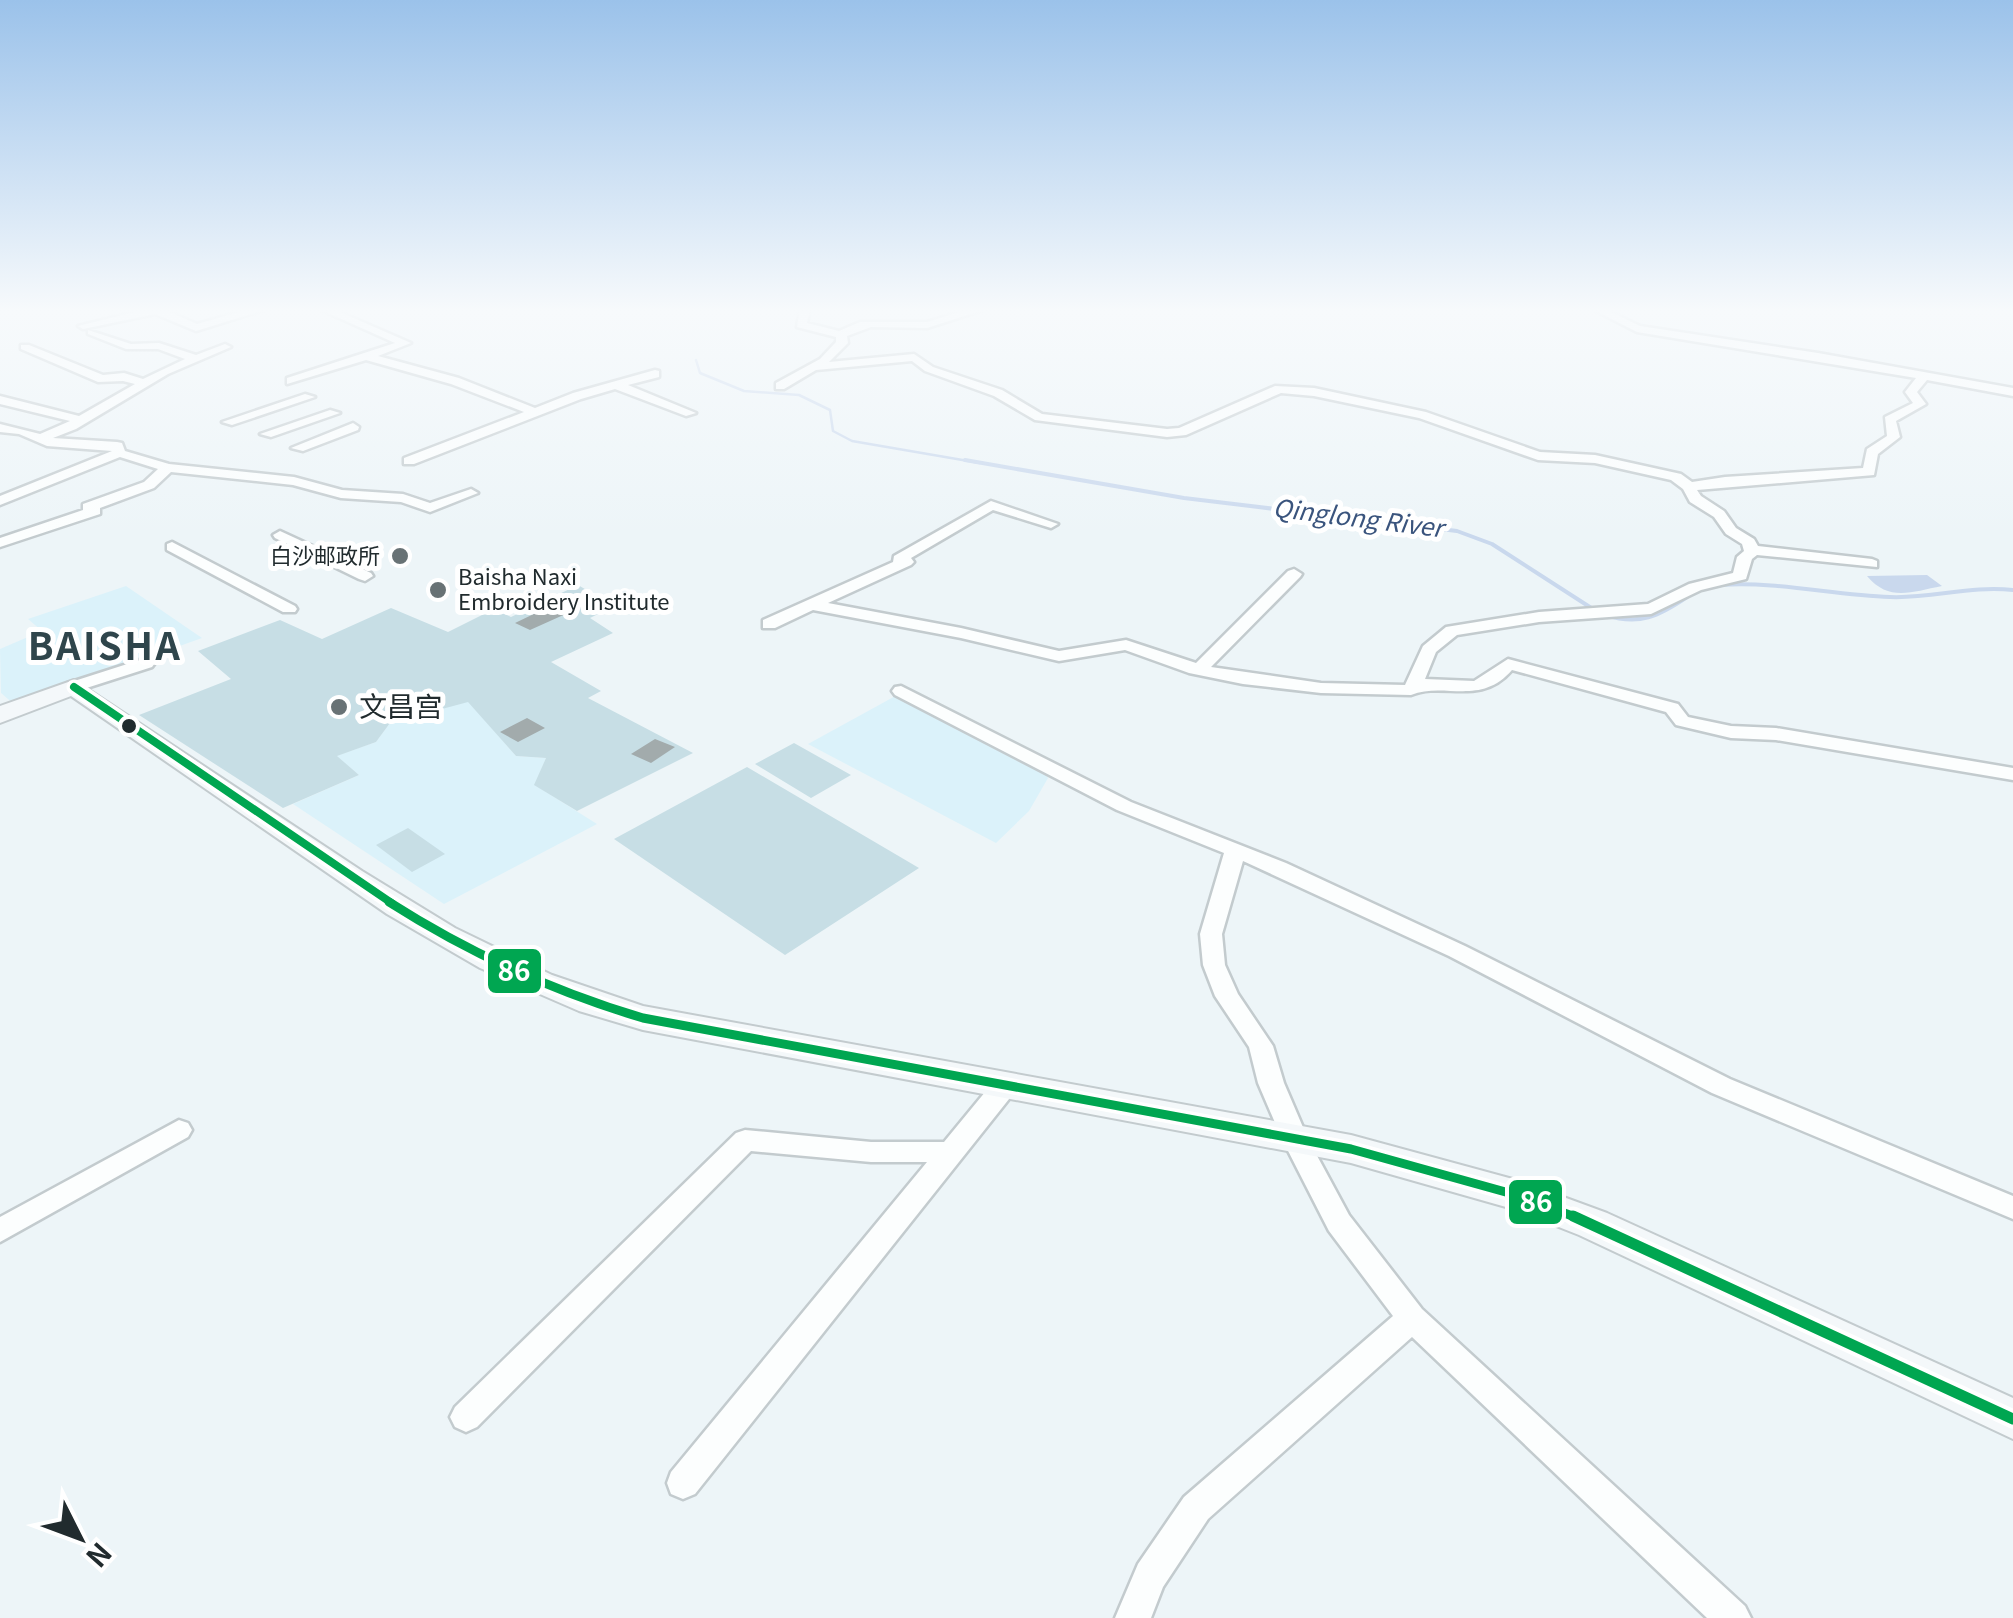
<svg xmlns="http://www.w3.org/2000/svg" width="2013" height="1618" viewBox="0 0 2013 1618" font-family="Georgia,'Noto Sans SC',serif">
  <rect width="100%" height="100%" fill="#edf5f8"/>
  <!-- built -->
  <path fill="#dbf2fa" d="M126 586 202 638 15 705 1 693 0 649 42 631 28 619Z
    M899 694 948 723 1043 769 1048 778 1029 811 996 843 808 744Z
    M468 701 516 756 546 758 535 785 597 824 444 904 293 804 359 775 336 756 376 742 390 723Z"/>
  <!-- green -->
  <path fill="#c7dee5" d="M578 585 614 606 590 618 613 633 551 662 601 691 588 698 693 753 577 811 534 785 546 758 516 756 468 702 390 723 376 742 337 756 359 775 283 808 139 715 231 679 198 651 280 620 322 639 391 608 448 632 494 609 511 617Z
    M794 743 851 775 811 798 755 764Z
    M747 767 919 868 785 955 614 839Z
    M408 828 445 854 412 872 376 845Z"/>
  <!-- water -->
  <path fill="#c9d8ed" d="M1927 575 1942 586C1911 592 1889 602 1867 576Z"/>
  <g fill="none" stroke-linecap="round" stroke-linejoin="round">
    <!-- stream-far1 -->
    <path stroke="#c9d8ed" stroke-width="2.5" d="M696 360 700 373 744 391 799 395 830 410 833 431 852 441 980 463"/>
    <!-- stream -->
    <path stroke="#c9d8ed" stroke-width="4" d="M965 460 1184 498 1457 531 1492 544 1596 611
      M1720 585C1778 581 1832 595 1890 597 1931 599 1971 585 2013 590
      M1606 615C1639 626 1659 616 1687 597"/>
  </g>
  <!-- building -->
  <path fill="#a2abac" d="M563 600 579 608 530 630 515 623Z
    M527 718 545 728 518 742 500 732Z
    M655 739 675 747 651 763 631 754Z"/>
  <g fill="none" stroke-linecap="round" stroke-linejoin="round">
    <defs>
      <path id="minor" d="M147 309H163L197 324 250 309H267L196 331 155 314 83 329 78 326Z
        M319 309H333L411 343 378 356 459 378 535 408 573 393 655 370 659 371V377L628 385 696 413 686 416 615 389 581 399 414 464H404V458L524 412 451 384 366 360 287 384V378L395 343Z
        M800 309H810L807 323 839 331 860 322H927L970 309H986L927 328 871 327 847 336 848 343 829 362 914 354 933 367 1002 390 1042 414 1167 429 1179 428 1275 386 1314 388 1426 412 1540 452 1595 455 1681 474 1692 482 1725 477 1863 468 1867 449 1887 436 1885 417 1913 403 1905 392 1916 378 1637 332 1592 309H1605L1640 326 1818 353 2013 388V396L1927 380 1917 392 1926 404 1896 421 1900 437 1878 454 1874 475 1697 490 1701 496 1724 511 1736 528 1754 539 1758 546 1872 559 1877 561V567L1757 555 1752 559 1746 579 1701 590 1651 614 1539 622 1457 635 1436 652 1425 679 1474 681 1508 659 1678 704 1688 717 1731 726 1776 728 2013 768V780L1776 740 1731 738 1676 725 1666 712 1512 670C1480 707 1444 681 1411 695L1321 693 1243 684 1189 673 1125 650 1059 661 961 638 813 610 775 628H763V620L893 562 894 556 991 501 1058 524 1051 528 993 510 911 558 914 562 911 565 828 603 961 628 1059 651 1126 640 1196 663 1288 571 1294 569 1302 574 1300 577 1211 667 1321 683 1405 685 1423 646 1446 627 1539 612 1648 604 1689 584 1733 573 1737 557 1744 551 1742 544 1726 534 1714 517 1690 502 1683 489 1671 480 1595 463 1538 460 1419 418 1314 396 1281 393 1186 435 1167 437 1035 420 994 396 925 371 912 361 816 370 784 389H776V383L820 359 836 342V337L797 327Z
        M88 330 131 344 159 343 196 355 225 344 231 347 168 374 76 429 53 438 117 442 122 443 125 451 169 464 294 477 342 490 403 494 430 503 471 489 478 493 430 512 401 502 341 498 293 485 171 472 154 488 100 508V514L0 547V538L83 510V504L144 482 158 469 120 457 0 505V496L112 451 47 446 19 434 0 432V424L40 434 70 421 0 404V396L79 416 135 384 123 381 98 382 21 349V345H29L103 375 124 373 143 379 185 359 158 349H126L88 334Z
        M305 394 315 397 232 425 222 422Z
        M330 410 340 413 271 437 260 434Z
        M353 423 359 427 358 430 303 451 291 448Z
        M280 531 371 573 373 576 365 581 359 579 275 538 273 535Z
        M172 542 295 606 297 609 295 612H283L167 550V544Z
        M146 658 155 663 152 667 74 692 65 687 68 683Z
        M901 686 1131 802 1286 863 1465 946 1730 1079 2013 1196V1219L1712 1093 1449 956 1243 861 1222 934 1225 965 1238 994 1273 1046 1284 1083 1308 1139 1349 1215 1422 1309 1745 1606 1751 1618H1707L1412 1337 1208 1519 1163 1587 1151 1618H1115L1138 1564 1184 1497 1393 1316 1329 1231 1282 1139 1258 1083 1249 1047 1215 996 1203 965 1200 934 1224 853 1117 810 895 695 892 691 895 687Z
        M1004 1078 1013 1080 1017 1087 1013 1094 695 1494 683 1499 671 1494 667 1483 671 1472 927 1162H871L751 1151 477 1427 466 1432 455 1427 450 1417 455 1407 736 1133 745 1130 871 1142H944L995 1080Z
        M179 1120 188 1123 192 1130 188 1137 0 1242V1217Z"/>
      <path id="secondary" d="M74 680 362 871 455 928 552 975 643 1006 1351 1135 1520 1181 1607 1213 2013 1398V1439L1579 1235 1513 1209 1351 1163 643 1030 579 1011 480 968 387 914 71 696 0 723V706Z"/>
    </defs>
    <!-- minor casing -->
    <use href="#minor" stroke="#c3cbce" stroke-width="5"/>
    <!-- secondary casing -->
    <use href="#secondary" stroke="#c3cbce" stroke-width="4"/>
    <!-- minor -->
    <use href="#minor" fill="#fcfefe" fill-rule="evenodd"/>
    <!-- secondary -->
    <use href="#secondary" fill="#f4f8fa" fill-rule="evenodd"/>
    <defs>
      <path id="bus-1-far2" d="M74 687 393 904"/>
      <path id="bus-1-far1" d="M389 902C469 953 552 991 643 1018L1351 1149 1520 1196 1580 1219"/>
      <path id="bus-1" d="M1573 1216 2013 1419"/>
    </defs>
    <!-- bus-1-far2 casing -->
    <use href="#bus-1-far2" stroke="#fff" stroke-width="15"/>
    <!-- bus-1-far1 casing -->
    <use href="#bus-1-far1" stroke="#fff" stroke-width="16"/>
    <!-- bus-1 casing -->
    <use href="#bus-1" stroke="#fff" stroke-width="19"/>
    <!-- bus-1-far2 -->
    <use href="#bus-1-far2" stroke="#00a651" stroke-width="8"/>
    <!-- bus-1-far1 -->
    <use href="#bus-1-far1" stroke="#00a651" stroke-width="9"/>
    <!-- bus-1 -->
    <use href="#bus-1" stroke="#00a651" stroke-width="11"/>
  </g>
  <!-- sky -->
  <linearGradient id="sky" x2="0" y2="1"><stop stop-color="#9bc2ea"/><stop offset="0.58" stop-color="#f7fafc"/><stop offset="1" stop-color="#f7fafc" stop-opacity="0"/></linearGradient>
  <rect width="2013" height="536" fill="url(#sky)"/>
  <!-- markers -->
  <g fill="#687275" stroke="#fff" stroke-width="4">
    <circle cx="400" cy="556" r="10"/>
    <circle cx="438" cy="590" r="10"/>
    <circle cx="339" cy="707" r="10"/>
  </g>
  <circle fill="#212b2e" stroke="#fff" stroke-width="4" cx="129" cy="726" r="9"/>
  <g text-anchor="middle" stroke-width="10" stroke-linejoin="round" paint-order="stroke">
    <!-- far-poi labels -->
    <g font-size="22" fill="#212b2e" stroke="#fff" text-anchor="end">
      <text x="380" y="564">白沙邮政所</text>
      <text x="458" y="585" text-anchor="start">Baisha Naxi<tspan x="458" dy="25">Embroidery Institute</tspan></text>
    </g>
    <!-- far-water labels -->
    <g font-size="25" font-style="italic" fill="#3a547d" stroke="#fff">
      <text transform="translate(1358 518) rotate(7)" y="9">Qinglong River</text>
    </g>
    <!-- poi labels -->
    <g font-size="28" fill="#212b2e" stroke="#fff" text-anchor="start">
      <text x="359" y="717">文昌宫</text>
    </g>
    <!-- district labels -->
    <g font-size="38" font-weight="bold" letter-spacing="2.5" fill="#2f454b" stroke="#fff">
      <text x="105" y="660">BAISHA</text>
    </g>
  </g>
  <g stroke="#fff" stroke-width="4">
    <rect x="486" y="947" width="57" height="48" rx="10" fill="#00a651"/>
    <rect x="1507" y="1178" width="57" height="48" rx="10" fill="#00a651"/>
  </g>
  <g font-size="28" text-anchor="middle" font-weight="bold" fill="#fff">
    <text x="514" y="981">86</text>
    <text x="1536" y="1212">86</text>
  </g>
  <!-- north arrow -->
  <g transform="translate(80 1538) rotate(132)" stroke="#ffffff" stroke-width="8" paint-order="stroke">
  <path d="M0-8L18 38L0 25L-18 38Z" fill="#212b2e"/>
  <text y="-15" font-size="28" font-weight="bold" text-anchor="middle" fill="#212b2e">N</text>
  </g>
</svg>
